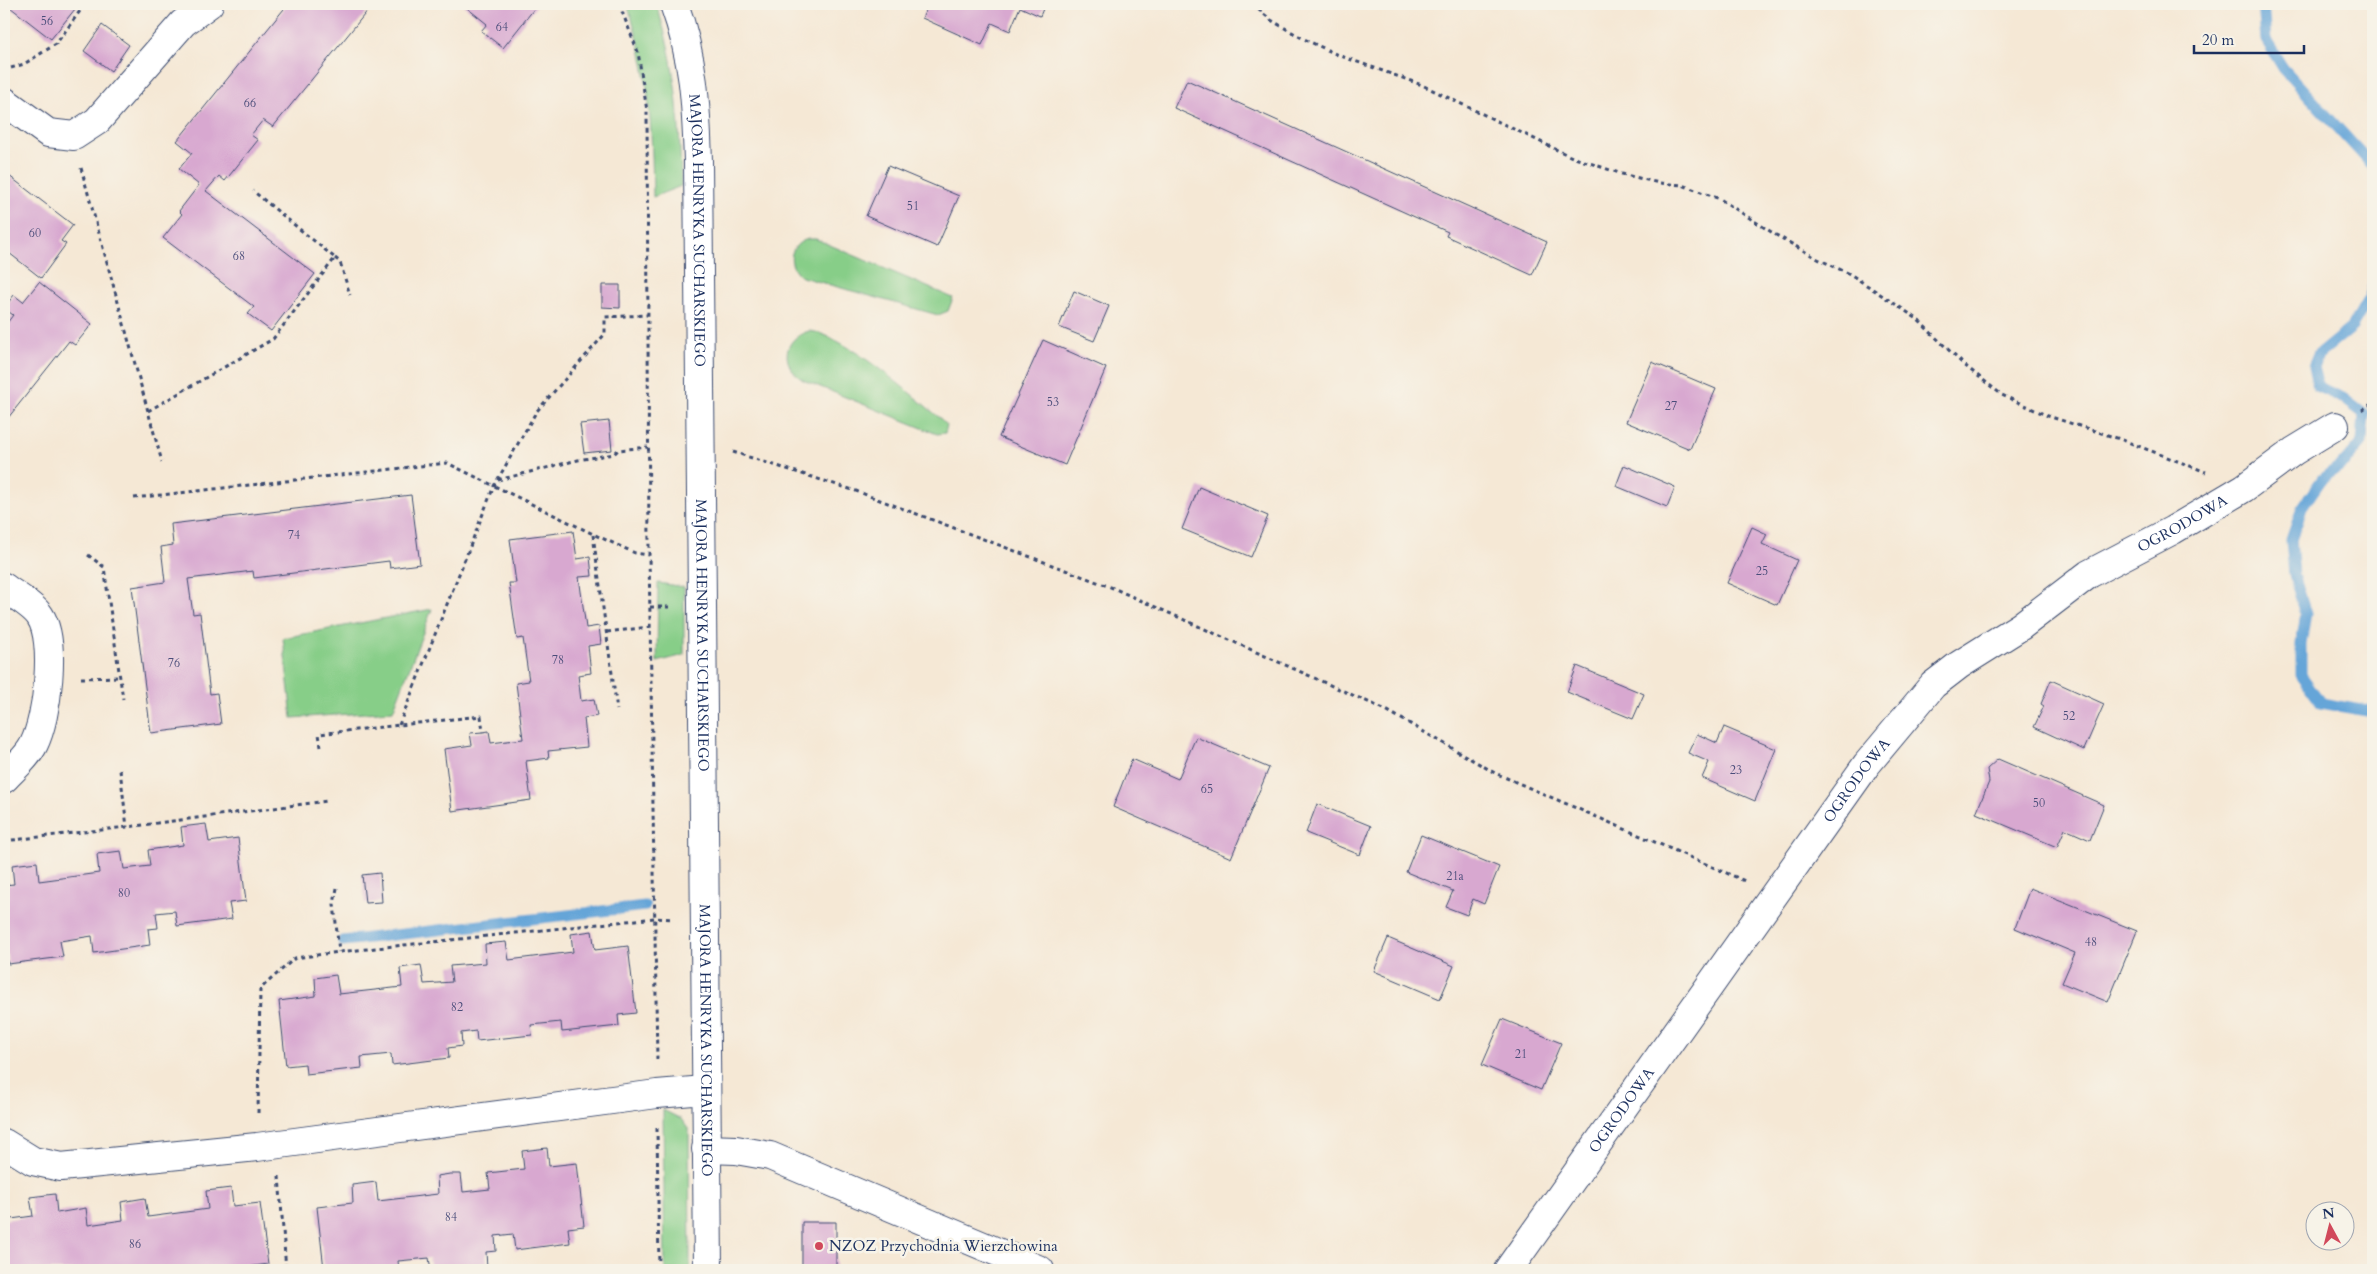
<svg xmlns="http://www.w3.org/2000/svg" width="2377" height="1274" viewBox="0 0 2377 1274" font-family="Cardo,serif">
  <rect width="100%" height="100%" fill="#f7f3e8"/>
  <filter id="ink" filterUnits="userSpaceOnUse"><feTurbulence type="fractalNoise" baseFrequency=".02" numOctaves="2"/><feDisplacementMap in="SourceGraphic" scale="10" xChannelSelector="R" yChannelSelector="G"/><feConvolveMatrix kernelMatrix="1 2 1 2 8 2 1 2 1" color-interpolation-filters="sRGB"/></filter>
  <filter id="wash" filterUnits="userSpaceOnUse"><feTurbulence type="fractalNoise" baseFrequency=".0096" numOctaves="4" result="noise"/><feDisplacementMap in="SourceGraphic" scale="20" xChannelSelector="R" yChannelSelector="G"/><feGaussianBlur stdDeviation="1.12" result="paint"/><feColorMatrix in="noise" values="0 0 0 0 0 0 0 0 0 0 0 0 0 0 0 0 0 1.4 0 .05"/><feComposite in="paint" operator="in"/></filter>
  <g filter="url(#wash)">
    <rect width="100%" height="100%" fill="#f5e8d5"/>
    <!-- green -->
    <path fill="#87ce88" stroke="#517e73" d="M627 4H656C677 63 680 124 681 186L653 197C652 130 650 68 627 4Z
      M808 239H816L953 298 948 311 938 315 802 277C786 265 788 245 808 239Z
      M809 331C842 333 915 397 942 420L947 425 945 433 937 434 803 380C780 365 782 339 809 331Z
      M658 583 684 587V655L657 662Z
      M432 609 393 711 292 718 283 638Z
      M663 1110 681 1119 689 1130 690 1270H665Z"/>
    <g fill="none" stroke-linecap="round" stroke-linejoin="round">
      <!-- stream -->
      <path stroke="#65a5d8" stroke-width="11" d="M2263 4 2266 40 2283 68 2373 166
        M2373 286 2370 296 2352 327 2318 355 2313 367 2318 387 2343 398 2364 414 2362 442 2345 462 2322 479 2302 508 2291 540 2294 575 2306 614 2301 644V675L2321 703 2367 711 2373 708
        M343 941 645 906"/>
    </g>
    <g id="blocks">
      <!-- building -->
      <path fill="#d8a8d0" d="M6 4H79L51 39Z
        M288 4H373L273 127 263 120 251 135 258 140 225 181 219 176 206 191 315 274 271 331 248 314 254 307 163 238 182 214 179 211 199 185 179 169 192 153 177 141Z
        M462 4H538L503 48 481 31 487 24Z
        M929 4H1045L1040 16 1020 7 1010 31 992 23 982 45 922 18Z
        M102 25 129 45 111 71 84 51Z
        M1187 80 1547 242 1532 275 1446 236 1448 232 1174 108Z
        M888 166 959 196 937 247 866 216Z
        M4 172 73 225 61 241 66 244 41 278 4 249Z
        M39 282 92 324 75 345 69 341 4 423V327L13 315 4 308 14 295 23 302Z
        M602 285H620V308L602 307Z
        M1074 291 1109 306 1094 341 1059 327Z
        M1043 340 1106 368 1065 465 999 437Z
        M1652 362 1716 389 1690 449 1626 422Z
        M609 421 612 450 584 453 580 424Z
        M1624 465 1675 487 1667 507 1616 486Z
        M1199 487 1268 516 1251 557 1182 529Z
        M411 495 420 564 390 568 389 561 254 578 253 571 188 579 193 614 200 613 210 694 217 693 221 724 151 733 132 587 165 582 161 547 173 545 171 524Z
        M1752 527 1767 534 1762 544 1797 560 1777 605 1727 583Z
        M573 531 577 559 590 557 592 576 579 577 586 628 599 626 601 644 588 646 591 673 578 675 581 701 594 699 597 716 584 718 587 747 548 751 549 758 526 761 531 800 452 811 444 749 472 745 470 733 483 732 489 731 491 743 523 739 516 683 529 681 523 638 517 639 509 583H516L510 539Z
        M1577 666 1644 694 1633 719 1567 692Z
        M2051 680 2104 704 2084 750 2034 727 2044 706 2041 704Z
        M1724 727 1776 749 1755 801 1702 778 1709 762 1688 753 1697 734 1717 743Z
        M1196 737 1269 768 1231 858 1113 807 1132 759 1178 779Z
        M1998 759 2104 805 2090 840 2065 829 2057 847 1976 813 1989 782 1987 769Z
        M1317 804 1371 826 1360 855 1306 833Z
        M206 824 209 842 238 838 246 901 229 903 232 919 177 926 175 911 156 913 158 928 148 929 150 945 94 953 92 936 60 941 63 957 8 964 6 947 4 948V885L14 884 12 865 37 862 39 881 99 873 97 854 121 851 124 869 150 866 148 850 183 845 181 827Z
        M1421 835 1499 867 1484 904 1473 899 1467 915 1446 907 1453 891 1406 872Z
        M380 873 382 902 365 903 362 875Z
        M2030 888 2137 931 2108 1002 2062 983 2075 953 2015 928Z
        M592 931 595 950 628 946 636 1013 618 1015 619 1026 562 1032 561 1022 531 1025 532 1035 477 1041 476 1031 461 1033 462 1046 448 1048 449 1058 392 1065 391 1054 361 1057 362 1068 306 1074 305 1064 286 1066 279 1001 316 996 315 978 336 975 339 994 402 987 400 968 421 965 424 984 452 982 450 966 486 963 485 944 506 942 509 960 573 952 571 934Z
        M1388 938 1454 966 1440 999 1374 971Z
        M1502 1019 1561 1043 1541 1090 1482 1065Z
        M547 1148 549 1166 577 1163 584 1226 568 1228 570 1243 515 1250 513 1234 495 1236 496 1251 486 1252 487 1268 465 1270H431L429 1258 398 1261 399 1270H344V1267L324 1269 317 1207 353 1203 352 1185 376 1182 378 1201 438 1194 437 1176 450 1174H461L463 1192 490 1189 488 1173 524 1169 522 1151Z
        M231 1188 233 1206 260 1203 268 1264 248 1267 249 1270H4V1220L33 1216 30 1197 55 1194 57 1213 86 1208 88 1225 123 1220 121 1202 145 1198 148 1217 208 1209 206 1191Z
        M802 1222H836V1270H802Z"/>
    </g>
  </g>
  <g filter="url(#ink)">
    <use href="#blocks" fill-opacity="0" stroke="#3c4b70" stroke-width="1"/>
    <g fill="none" stroke-linecap="round" stroke-linejoin="round">
      <defs>
        <g id="minor">
          <path id="s1" d="M674 4C694 59 696 103 698 161L708 1270"/>
          <path d="M4 101 48 133 74 136 97 121 183 23 209 4"/>
          <path d="M4 587C13 594 34 606 40 616 57 641 47 718 34 744 28 757 13 769 4 779"/>
          <path d="M4 1143 33 1161 61 1167 257 1147 657 1094 705 1090"/>
          <path d="M706 1149 736 1150 770 1156 1040 1270"/>
          <path id="s2" d="M1508 1270 1867 764 1933 685 1959 665 2021 626 2089 574 2173 530 2244 488 2294 451 2335 426"/>
        </g>
      </defs>
      <!-- minor casing -->
      <use href="#minor" stroke="#3c4b70" stroke-width="30"/>
      <!-- path -->
      <path stroke="#3c4b70" stroke-width="3" stroke-dasharray="4 4" stroke-linecap="butt" d="M619 4 638 52 647 111 649 555 657 1061
        M1252 4 1271 20 1302 38 1338 55 1422 85 1572 157 1622 174 1659 183 1682 185 1720 199 1776 235 1818 259 1850 274 1916 318 1963 364 2002 395 2048 416 2120 439 2206 472
        M11 68 24 64 56 44 85 4
        M81 168 162 462
        M335 258 340 262 350 295
        M2362 410 2373 403
        M148 411 273 339 335 258 253 191
        M733 452 856 491 1113 588 1386 710 1495 773 1745 881
        M498 480 578 460 614 454 618 450 648 447
        M134 498 447 463 593 534 635 553 649 555
        M593 535 617 710
        M88 555 104 567 123 699
        M650 607H669
        M607 632 650 627
        M81 678 120 677
        M399 725 494 486 536 412 605 334V317L647 315
        M321 747 319 734 481 716 483 732
        M120 770 127 827
        M4 841 127 827 327 801
        M337 888 334 904 339 952
        M258 1113 260 989 295 958 339 952 655 918 673 919
        M657 1128 659 1270
        M279 1176 286 1270"/>
      <!-- minor -->
      <use href="#minor" stroke="#fff" stroke-width="28"/>
    </g>
  </g>
  <!-- markers -->
  <circle fill="#d1495b" stroke="#f7f3e8" stroke-width="2" cx="819" cy="1246" r="5"/>
  <g text-anchor="middle" stroke-width="5" stroke-linejoin="round" paint-order="stroke">
    <!-- number labels -->
    <g font-size="12" fill="#4a4d7a">
      <text x="47" y="25">56</text>
      <text x="502" y="31">64</text>
      <text x="250" y="107">66</text>
      <text x="913" y="210">51</text>
      <text x="35" y="237">60</text>
      <text x="239" y="260">68</text>
      <text x="1053" y="406">53</text>
      <text x="1671" y="410">27</text>
      <text x="294" y="539">74</text>
      <text x="1762" y="575">25</text>
      <text x="558" y="664">78</text>
      <text x="174" y="667">76</text>
      <text x="2069" y="720">52</text>
      <text x="1736" y="774">23</text>
      <text x="1207" y="793">65</text>
      <text x="2039" y="807">50</text>
      <text x="1455" y="880">21a</text>
      <text x="124" y="897">80</text>
      <text x="2091" y="946">48</text>
      <text x="457" y="1011">82</text>
      <text x="1521" y="1058">21</text>
      <text x="451" y="1221">84</text>
      <text x="135" y="1248">86</text>
    </g>
    <!-- street labels -->
    <g font-size="15" fill="#1b2f5e" stroke="#f7f3e8">
      <text dy="5" stroke="none"><textPath href="#s1" startOffset="229">MAJORA HENRYKA SUCHARSKIEGO</textPath></text>
      <text dy="5" stroke="none"><textPath href="#s2" startOffset="1021">OGRODOWA</textPath></text>
      <text dy="5" stroke="none"><textPath href="#s1" startOffset="634">MAJORA HENRYKA SUCHARSKIEGO</textPath></text>
      <text dy="5" stroke="none"><textPath href="#s2" startOffset="601">OGRODOWA</textPath></text>
      <text dy="5" stroke="none"><textPath href="#s1" startOffset="1039">MAJORA HENRYKA SUCHARSKIEGO</textPath></text>
      <text dy="5" stroke="none"><textPath href="#s2" startOffset="196">OGRODOWA</textPath></text>
    </g>
    <!-- poi labels -->
    <g font-size="15" fill="#1b2f5e" stroke="#f7f3e8" text-anchor="start">
      <text x="829" y="1251">NZOZ Przychodnia Wierzchowina</text>
    </g>
  </g>
  <!-- margin -->
  <rect width="2377" height="1274" fill="none" stroke="#f7f3e8" stroke-width="20"/>
  <!-- north arrow -->
  <g transform="translate(2330 1226) rotate(353)"><circle r="24" fill="#f7f3e8" stroke="#9fa5b1"/>
  <path d="M0-4L9 19L0 12L-9 19Z" fill="#d1495b"/>
  <text y="-8" font-size="14" font-weight="bold" text-anchor="middle" fill="#1b2f5e">N</text>
  </g>
  <!-- scale -->
  <path d="M2194 45v8h110v-8" fill="none" stroke="#1b2f5e" stroke-width="2.5"/>
  <text x="2202" y="45" font-size="15" fill="#1b2f5e" stroke="#f7f3e8" stroke-width="4" paint-order="stroke">20 m</text>
</svg>
